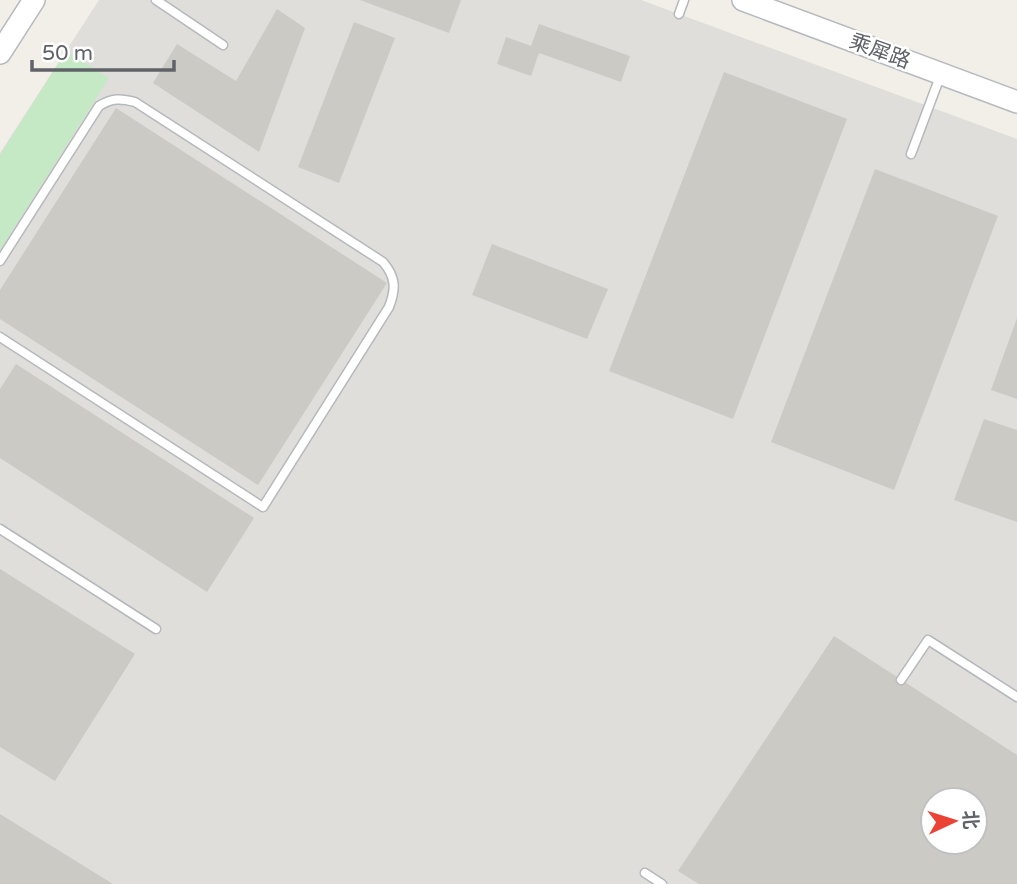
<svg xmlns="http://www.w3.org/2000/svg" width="1017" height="884" viewBox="0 0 1017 884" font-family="'Varela Round','Noto Sans SC',sans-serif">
  <rect width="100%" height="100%" fill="#f1efe8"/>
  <!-- industrial -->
  <path fill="#e0deda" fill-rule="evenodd" d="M99 0H641L1017 139V884H0V153ZM933 800H975V842H933Z"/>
  <!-- green -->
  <path fill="#c5e8c5" d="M66 51 109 78 0 250V155Z"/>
  <!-- building -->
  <path fill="#cccac5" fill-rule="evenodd" d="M360 0H461L449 33Z
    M277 9 305 28 259 152 153 83 177 44 236 81Z
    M354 22 395 38 339 183 298 167Z
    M539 24 630 56 621 82 539 53 531 76 497 64 506 37 531 46Z
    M724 72 847 119 733 419 609 371Z
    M116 108 387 283 258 485 0 319V290Z
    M875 169 998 216 894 490 771 442Z
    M492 244 608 289 587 339 472 295Z
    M1017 318V399L991 390Z
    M16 364 254 518 207 592 0 458V389Z
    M984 419 1017 430V522L954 500Z
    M0 569 135 654 55 781 0 747Z
    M834 636 1017 755V884H699L678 871ZM933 800H975V842H933Z
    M0 814 113 884H0Z"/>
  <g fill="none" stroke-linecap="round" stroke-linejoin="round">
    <defs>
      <path id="service" d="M156 0 223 45
        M679 14 684 0
        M911 154 941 74
        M0 261 99 106C112 98 120 98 135 102L383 262C396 277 396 289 389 307L263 507 0 337
        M0 529 156 629
        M901 680 928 640 1017 697
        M645 873 662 884"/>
      <path id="secondary" d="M743 0 1017 102
        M0 53 34 0"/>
    </defs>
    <!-- service casing -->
    <use href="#service" stroke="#b5b8bc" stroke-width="11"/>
    <!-- secondary casing -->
    <use href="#secondary" stroke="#b6babf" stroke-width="24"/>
    <!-- service -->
    <use href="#service" stroke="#fff" stroke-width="8"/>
    <!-- secondary -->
    <use href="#secondary" stroke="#fff" stroke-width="21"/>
  </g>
  <g text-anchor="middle" stroke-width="5" stroke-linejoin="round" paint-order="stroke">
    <!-- street labels -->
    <g font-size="21" fill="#5f6368" stroke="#fff">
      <text transform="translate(880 51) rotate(20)" y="7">乘犀路</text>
    </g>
  </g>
  <!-- north arrow -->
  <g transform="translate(954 821) rotate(86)"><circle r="33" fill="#ffffff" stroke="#bfc1c3" stroke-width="2"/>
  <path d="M0-5L12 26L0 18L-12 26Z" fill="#ea4335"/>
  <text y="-10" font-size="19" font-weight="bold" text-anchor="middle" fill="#5f6368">北</text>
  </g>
  <!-- scale -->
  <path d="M32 60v10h142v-10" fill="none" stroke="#5f6368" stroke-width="3.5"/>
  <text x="42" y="60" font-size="21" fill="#5f6368" stroke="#ffffff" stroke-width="5" paint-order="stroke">50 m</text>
</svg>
